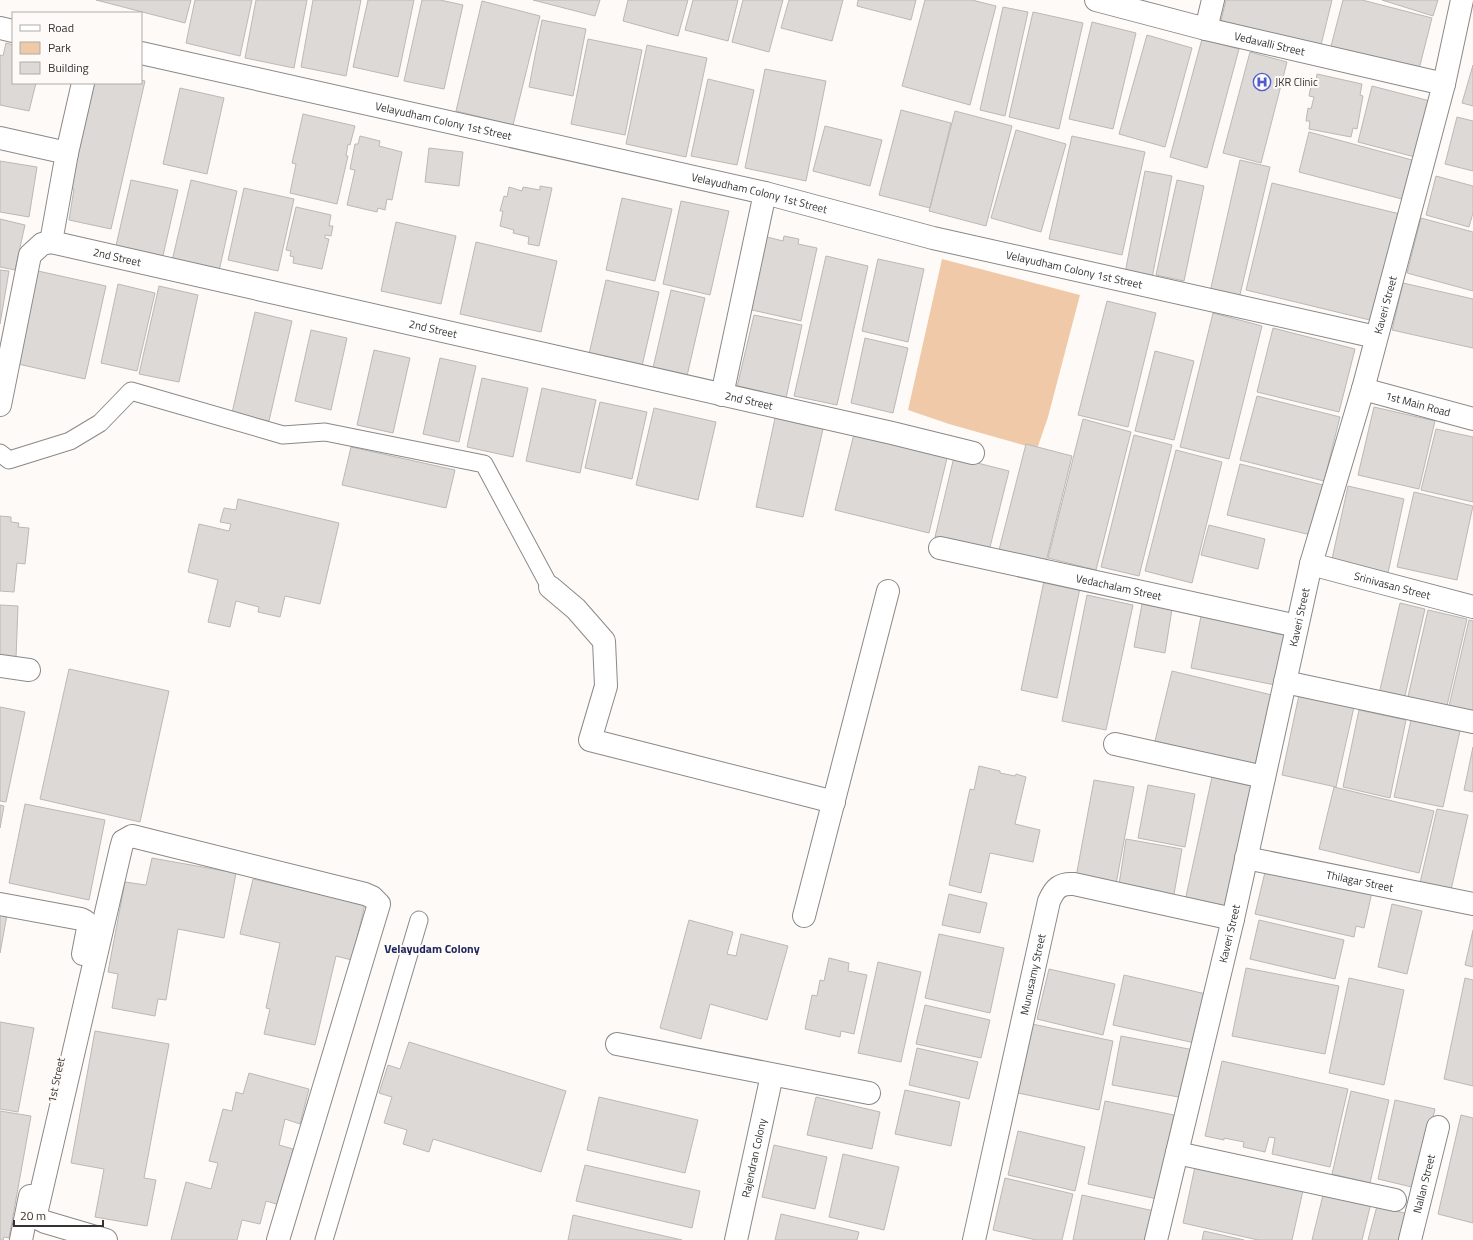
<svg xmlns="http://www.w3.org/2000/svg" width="1473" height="1240" viewBox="0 0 1473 1240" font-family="'Titillium Web',sans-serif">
  <rect width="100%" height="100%" fill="#fefaf7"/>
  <!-- green -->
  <path fill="#f0caa8" d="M942 259 1080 295 1048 417 1037 449 949 424 908 410Z"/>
  <!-- building -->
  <path fill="#ddd9d6" stroke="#bcb8b5" d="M96 0H191L185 23Z
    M195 0H252L240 56 186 43Z
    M256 0H307L294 68 245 58Z
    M313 0H361L346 76 301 67Z
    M368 0H414L398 77 353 67Z
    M422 0H440L463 5 444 89 404 81Z
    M533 0H600L595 16Z
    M628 0H688L678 36 623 21Z
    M693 0H738L728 41 685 30Z
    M743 0H783L769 52 732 42Z
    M789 0H843L832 41 781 28Z
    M858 0H916L911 20 857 6Z
    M925 0H972L996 6 970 105 902 86Z
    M1226 0H1332L1321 45 1221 21Z
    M1343 0H1362L1432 18 1418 73 1330 50Z
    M1382 0H1438L1433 16Z
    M482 1 540 16 513 125 456 111Z
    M1003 7 1028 12 1005 116 980 110Z
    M1033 12 1083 23 1059 129 1009 117Z
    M542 20 586 29 573 96 529 87Z
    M1092 22 1136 33 1113 129 1069 119Z
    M1147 35 1192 48 1165 147 1119 134Z
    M588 39 642 50 625 135 571 124Z
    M1202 39 1239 49 1207 168 1170 157Z
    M6 43 13 45V83H36L29 111 0 105V55L3 56Z
    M647 45 707 58 686 157 626 144Z
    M1250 52 1287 62 1261 163 1223 153Z
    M1473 65V106L1462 103Z
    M765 69 826 81 806 181 745 168Z
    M1317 74 1362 84 1360 95 1363 96 1357 129 1353 128 1351 137 1309 129 1310 121H1306L1308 108 1311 109 1314 97 1309 96 1312 81 1316 82Z
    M708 79 754 90 737 165 691 156Z
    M141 80 145 81 111 229 69 220 74 189 69 188 88 83H141Z
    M1372 86 1430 101 1415 157 1358 142Z
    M180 88 224 98 207 174 163 164Z
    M901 110 951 123 930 208 879 195Z
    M955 111 1012 126 986 226 929 211Z
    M303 114 355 126 350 145 348 144 346 156H348L337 204 290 193 296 164 292 163Z
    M1457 117 1473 121V171L1445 164Z
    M825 126 882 140 870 186 813 171Z
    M1016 130 1066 144 1041 232 991 218Z
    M1309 132 1412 160 1402 199 1299 172Z
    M360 136 380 141 379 146 402 152 392 200 387 199 385 210 378 208 377 212 347 205 355 170 350 169 355 144H358Z
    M1072 136 1145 152 1122 255 1049 239Z
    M429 148 463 152 459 186 425 182Z
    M1240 160 1270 167 1239 299 1210 292Z
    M0 161 37 167 29 217 0 212Z
    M1145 171 1172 176 1152 278 1125 273Z
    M1436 176 1473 186V213L1469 227 1426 215Z
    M131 180 178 190 162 260 115 250Z
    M191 180 237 191 219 271 172 261Z
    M1177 180 1204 186 1184 281 1156 275Z
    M1272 183 1400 214 1374 321 1246 290Z
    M540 186 552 188 539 246 528 244 529 237 513 233 514 230 500 226 503 211H500L504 196 507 197 509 187 522 191 523 187 540 190Z
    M244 188 294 199 278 271 228 260Z
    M622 198 672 209 655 281 606 270Z
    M681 201 729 211 710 295 663 284Z
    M296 207 331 215 329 226H333L331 236 325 235V238L329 239 322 269 293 263 294 257 290 256 291 251 286 250Z
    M1421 218 1473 232V291L1407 273Z
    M0 219 25 225 15 270 0 267Z
    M396 222 456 236 441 304 381 291Z
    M763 236 783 241 784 236 799 239 798 244 817 248 801 321 752 310V307L747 306Z
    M476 242 557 261 541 332 460 314Z
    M826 256 868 266 837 405 794 396Z
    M878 259 924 269 908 342 862 331Z
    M0 270 9 271 0 324Z
    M38 271 106 286 85 379 18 364Z
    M606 280 659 292 642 366 589 354Z
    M1403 283 1473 299V348L1392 330Z
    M118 284 155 293 137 371 101 363Z
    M159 286 198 295 179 382 139 374Z
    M671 290 705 298 687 376 653 368Z
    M1107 301 1156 313 1128 427 1078 415Z
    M255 312 292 321 269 421 232 413Z
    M1213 313 1262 326 1229 459 1180 447Z
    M754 315 802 325 786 398 737 387Z
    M1273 328 1355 349 1339 412 1257 392Z
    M311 330 347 338 331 410 295 401Z
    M865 338 908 348 893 413 851 403Z
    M374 350 410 358 393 433 357 425Z
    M1155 351 1194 361 1174 440 1135 431Z
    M440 358 476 366 459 442 423 434Z
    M482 378 528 388 513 457 467 447Z
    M542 388 596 400 580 473 526 461Z
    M1257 396 1340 417 1324 481 1240 460Z
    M600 402 647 412 632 479 585 468Z
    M1374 407 1435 421 1419 489 1358 475Z
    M654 408 716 422 698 500 636 485Z
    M775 418 823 429 803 517 756 507Z
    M1083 419 1131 432 1096 570 1048 558Z
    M1436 429 1473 437V502L1421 490Z
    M855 430 948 454 929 533 835 510Z
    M1134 435 1172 445 1139 576 1101 567Z
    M1026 444 1072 456 1046 562 999 550Z
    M351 447 455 470 446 508 342 485Z
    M1176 450 1222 462 1192 583 1145 571Z
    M954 457 1009 471 989 551 935 537Z
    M1240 464 1323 485 1311 535 1227 515Z
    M1348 486 1404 499 1388 573 1332 559Z
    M1414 492 1473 506 1457 580 1397 567Z
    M238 499 339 523 320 604 285 596 280 617 258 612 259 607 236 601 230 627 208 622 218 580 188 572 199 524 229 531 231 524 220 522 224 508 236 510Z
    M0 516 11 517V522L19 523 18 527 29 528 25 564 17 563 14 592 0 591Z
    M1209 525 1265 539 1258 569 1201 555Z
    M1044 581 1080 588 1057 698 1021 690Z
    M1087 595 1133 605 1106 730 1062 721Z
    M1400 603 1425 609 1404 700 1379 694Z
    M1142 604 1172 609 1165 653 1134 647Z
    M0 605 18 606 16 658 0 657Z
    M1428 610 1467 619 1446 710 1407 701Z
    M1201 616 1285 634 1275 685 1191 668Z
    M1469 620 1473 621V712L1449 706Z
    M69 669 169 691 140 822 40 799Z
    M1172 671 1272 695 1255 765 1155 741Z
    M1299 695 1354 707 1336 787 1282 775Z
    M0 707 25 712 6 802 0 801Z
    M1359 710 1406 720 1390 798 1343 787Z
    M1411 720 1460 731 1443 807 1394 797Z
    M1473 747V792L1464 790Z
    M979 766 1000 771V773L1015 776 1016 774 1026 777 1015 824 1040 830 1033 862 990 853 981 893 949 885 970 789 974 790Z
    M1212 777 1256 787 1229 911 1185 901Z
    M1094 780 1134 787 1116 884 1076 877Z
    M1148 785 1195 794 1185 847 1138 838Z
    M1334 787 1434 811 1419 873 1319 849Z
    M25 804 105 820 89 900 9 883Z
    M0 805 4 806 0 828Z
    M1437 809 1468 815 1451 890 1420 883Z
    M1126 839 1182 849 1173 900 1118 891Z
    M152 858 236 873 224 938 178 929 166 1000 158 999 155 1016 112 1008 118 974 108 972 125 882 146 885Z
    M1266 868 1372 892 1364 928 1356 926 1354 937 1255 914Z
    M253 879 365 904 352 960 336 956 315 1045 264 1034 270 1009 266 1008 280 943 240 934Z
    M949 894 987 903 980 933 942 925Z
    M1392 904 1422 911 1407 974 1378 967Z
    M0 914 7 915 0 953Z
    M689 920 733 932 727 954 736 956 741 934 788 946 767 1020 710 1004 701 1039 660 1028Z
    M1259 920 1344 940 1335 979 1250 959Z
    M1473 930V967L1465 965Z
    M939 934 1004 948 990 1013 925 998Z
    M829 958 849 963 848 971 867 975 854 1034 841 1031 840 1037 805 1029 812 995 817 996 820 980 824 981Z
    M878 962 921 972 901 1062 858 1053Z
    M1246 968 1339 986 1325 1054 1232 1036Z
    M1049 969 1115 984 1103 1035 1037 1019Z
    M1124 975 1206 994 1195 1043 1113 1025Z
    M1349 978 1404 990 1384 1085 1329 1073Z
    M1465 978 1473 980V1086L1444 1079Z
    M925 1005 990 1020 981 1058 916 1044Z
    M0 1022 34 1028 18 1112 0 1109Z
    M1032 1024 1113 1041 1099 1110 1018 1093Z
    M95 1031 169 1044 144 1178 156 1180 147 1226 95 1217 104 1169 71 1163Z
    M1121 1036 1194 1050 1184 1098 1112 1085Z
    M409 1042 566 1091 541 1172 433 1139 429 1152 403 1144 407 1130 384 1123 392 1097 379 1093 388 1065 400 1069Z
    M917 1048 978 1062 969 1099 909 1085Z
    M1222 1061 1348 1089 1330 1167 1272 1154 1275 1138 1269 1137 1265 1152 1243 1147 1244 1142 1224 1138V1140L1205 1136Z
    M249 1073 309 1089 300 1124 285 1119 279 1145 293 1149 280 1205 266 1201 260 1224 242 1220 237 1240H171L186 1182 211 1189 218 1163 209 1161 223 1109 232 1111 236 1092 243 1094Z
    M905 1090 960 1102 951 1146 895 1134Z
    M1351 1091 1389 1100 1370 1183 1332 1174Z
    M599 1097 698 1120 685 1173 587 1150Z
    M816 1097 880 1112 872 1149 807 1135Z
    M1395 1100 1435 1109 1416 1188 1378 1179Z
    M1105 1101 1174 1115 1157 1199 1088 1184Z
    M0 1111 31 1116 9 1238 4 1237 3 1240H0Z
    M1461 1115 1473 1118V1223L1438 1214Z
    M1018 1131 1085 1147 1075 1191 1008 1175Z
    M774 1145 827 1157 815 1209 762 1197Z
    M843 1154 899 1167 884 1230 829 1217Z
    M1196 1162 1304 1186 1292 1240H1258L1183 1223Z
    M585 1165 700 1191 692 1228 576 1201Z
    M1005 1178 1073 1194 1062 1240H1036L993 1230Z
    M1324 1191 1371 1203 1362 1240H1312Z
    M1082 1195 1154 1211 1148 1240H1073Z
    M1377 1206 1412 1215 1405 1240H1368Z
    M781 1214 859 1232 857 1240H775Z
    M573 1215 682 1240H568Z
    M1204 1231 1244 1240H1202Z"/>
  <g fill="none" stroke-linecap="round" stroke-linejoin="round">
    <defs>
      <path id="lane" d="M0 453 9 460 70 441 100 423 131 391 283 435 325 432 484 464 550 587
        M324 1240 419 920"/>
      <g id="street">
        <path id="s1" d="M1096 0 1206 29 1444 84"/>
        <path d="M0 28 13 31"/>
        <path d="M1206 29 1213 0"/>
        <path id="s2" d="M141 53 765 193 933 238 1376 337"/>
        <path id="s3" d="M83 83 67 153 51 242 892 433 973 453"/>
        <path d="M0 138 67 153"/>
        <path id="s4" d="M1363 389 1473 419"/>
        <path d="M722 395 765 193"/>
        <path d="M0 405 30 255 42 244 51 242"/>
        <path id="s5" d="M940 548 1297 626"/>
        <path id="s6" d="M1311 564 1473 607"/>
        <path d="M550 587 576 609 604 641 606 686 590 740 834 802"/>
        <path d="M0 666 29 670"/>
        <path d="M1285 682 1473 722"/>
        <path d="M1115 744 1264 777"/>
        <path id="s7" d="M1246 858 1473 904"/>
        <path d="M0 904 81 919 85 921 88 928 83 954"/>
        <path d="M804 916 888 591"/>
        <path d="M617 1044 869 1093"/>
        <path d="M1177 1153 1395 1200"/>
        <path d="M21 1240 30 1196"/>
        <path d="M106 1240 45 1222 37 1218 36 1214 121 848 123 841 132 836 365 894 372 897 379 904 278 1240"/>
        <path id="s8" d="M736 1240 772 1075"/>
        <path id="s9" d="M974 1240 1049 901C1055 888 1060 883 1074 884L1233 919"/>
        <path id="s10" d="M1156 1240 1233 919 1311 564 1363 389 1444 84 1462 0"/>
        <path id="s11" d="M1410 1240 1438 1127"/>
      </g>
    </defs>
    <!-- lane casing -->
    <use href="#lane" stroke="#8c8886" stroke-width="19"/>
    <!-- street casing -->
    <use href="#street" stroke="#8c8886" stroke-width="24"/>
    <!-- lane -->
    <use href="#lane" stroke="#fff" stroke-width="17"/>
    <!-- street -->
    <use href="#street" stroke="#fff" stroke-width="22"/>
  </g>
  <!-- icons -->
  <defs>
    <symbol id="hospital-ring" viewBox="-11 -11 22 22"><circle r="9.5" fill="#fefaf7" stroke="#4e5cd1" stroke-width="1.5"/><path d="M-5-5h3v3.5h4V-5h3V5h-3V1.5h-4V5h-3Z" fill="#4e5cd1"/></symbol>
  </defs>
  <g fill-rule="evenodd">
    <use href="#hospital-ring" x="1252" y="72" width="20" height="20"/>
  </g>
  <g text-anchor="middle" stroke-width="4" stroke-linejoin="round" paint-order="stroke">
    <!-- street labels -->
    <g font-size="11" fill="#353433" stroke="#fefaf7">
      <text dy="4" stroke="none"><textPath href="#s1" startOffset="179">Vedavalli Street</textPath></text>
      <text dy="4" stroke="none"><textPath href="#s2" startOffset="310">Velayudham Colony 1st Street</textPath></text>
      <text dy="4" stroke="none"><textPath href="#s2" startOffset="634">Velayudham Colony 1st Street</textPath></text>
      <text dy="4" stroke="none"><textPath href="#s3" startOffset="230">2nd Street</textPath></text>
      <text dy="4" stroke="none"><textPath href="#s2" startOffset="958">Velayudham Colony 1st Street</textPath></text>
      <text dy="4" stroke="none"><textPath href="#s10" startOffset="963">Kaveri Street</textPath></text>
      <text dy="4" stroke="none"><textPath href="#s3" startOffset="554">2nd Street</textPath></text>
      <text dy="4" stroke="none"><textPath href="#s3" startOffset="878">2nd Street</textPath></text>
      <text dy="4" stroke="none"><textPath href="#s4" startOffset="57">1st Main Road</textPath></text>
      <text dy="4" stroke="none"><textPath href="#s6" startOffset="84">Srinivasan Street</textPath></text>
      <text dy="4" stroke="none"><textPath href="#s5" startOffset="183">Vedachalam Street</textPath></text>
      <text dy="4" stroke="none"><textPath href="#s10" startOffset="639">Kaveri Street</textPath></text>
      <text dy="4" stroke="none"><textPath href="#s7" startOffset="116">Thilagar Street</textPath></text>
      <text dy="4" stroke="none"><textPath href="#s10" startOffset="315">Kaveri Street</textPath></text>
      <text dy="4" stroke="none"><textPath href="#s9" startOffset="272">Munusamy Street</textPath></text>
      <text transform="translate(56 1080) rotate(-78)" y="4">1st Street</text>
      <text dy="4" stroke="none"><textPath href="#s8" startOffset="84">Rajendran Colony</textPath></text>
      <text dy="4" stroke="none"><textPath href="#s11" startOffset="58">Nallan Street</textPath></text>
    </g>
    <!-- poi labels -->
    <g font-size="11" fill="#353433" stroke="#fefaf7" text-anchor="start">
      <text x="1275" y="86">JKR Clinic</text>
    </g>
    <!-- neighbourhood labels -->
    <g font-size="12" font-weight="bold" fill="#1d245c" stroke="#fefaf7">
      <text x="432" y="953">Velayudam Colony</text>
    </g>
  </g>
  <!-- legend -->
  <rect x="12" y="12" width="130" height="72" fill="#fefaf7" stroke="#aeaba9"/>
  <rect x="20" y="25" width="20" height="6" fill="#ffffff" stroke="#aeaba9"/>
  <text x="48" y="32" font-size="12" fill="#353433">Road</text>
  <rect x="20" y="42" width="20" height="12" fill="#f0caa8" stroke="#aeaba9"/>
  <text x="48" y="52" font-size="12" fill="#353433">Park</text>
  <rect x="20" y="62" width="20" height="12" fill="#ddd9d6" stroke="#aeaba9"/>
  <text x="48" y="72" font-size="12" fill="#353433">Building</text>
  <!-- scale -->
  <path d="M14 1220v6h89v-6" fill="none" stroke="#353433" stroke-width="2"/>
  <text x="20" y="1220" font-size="12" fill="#353433" stroke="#fefaf7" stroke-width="3" paint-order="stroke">20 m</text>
</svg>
